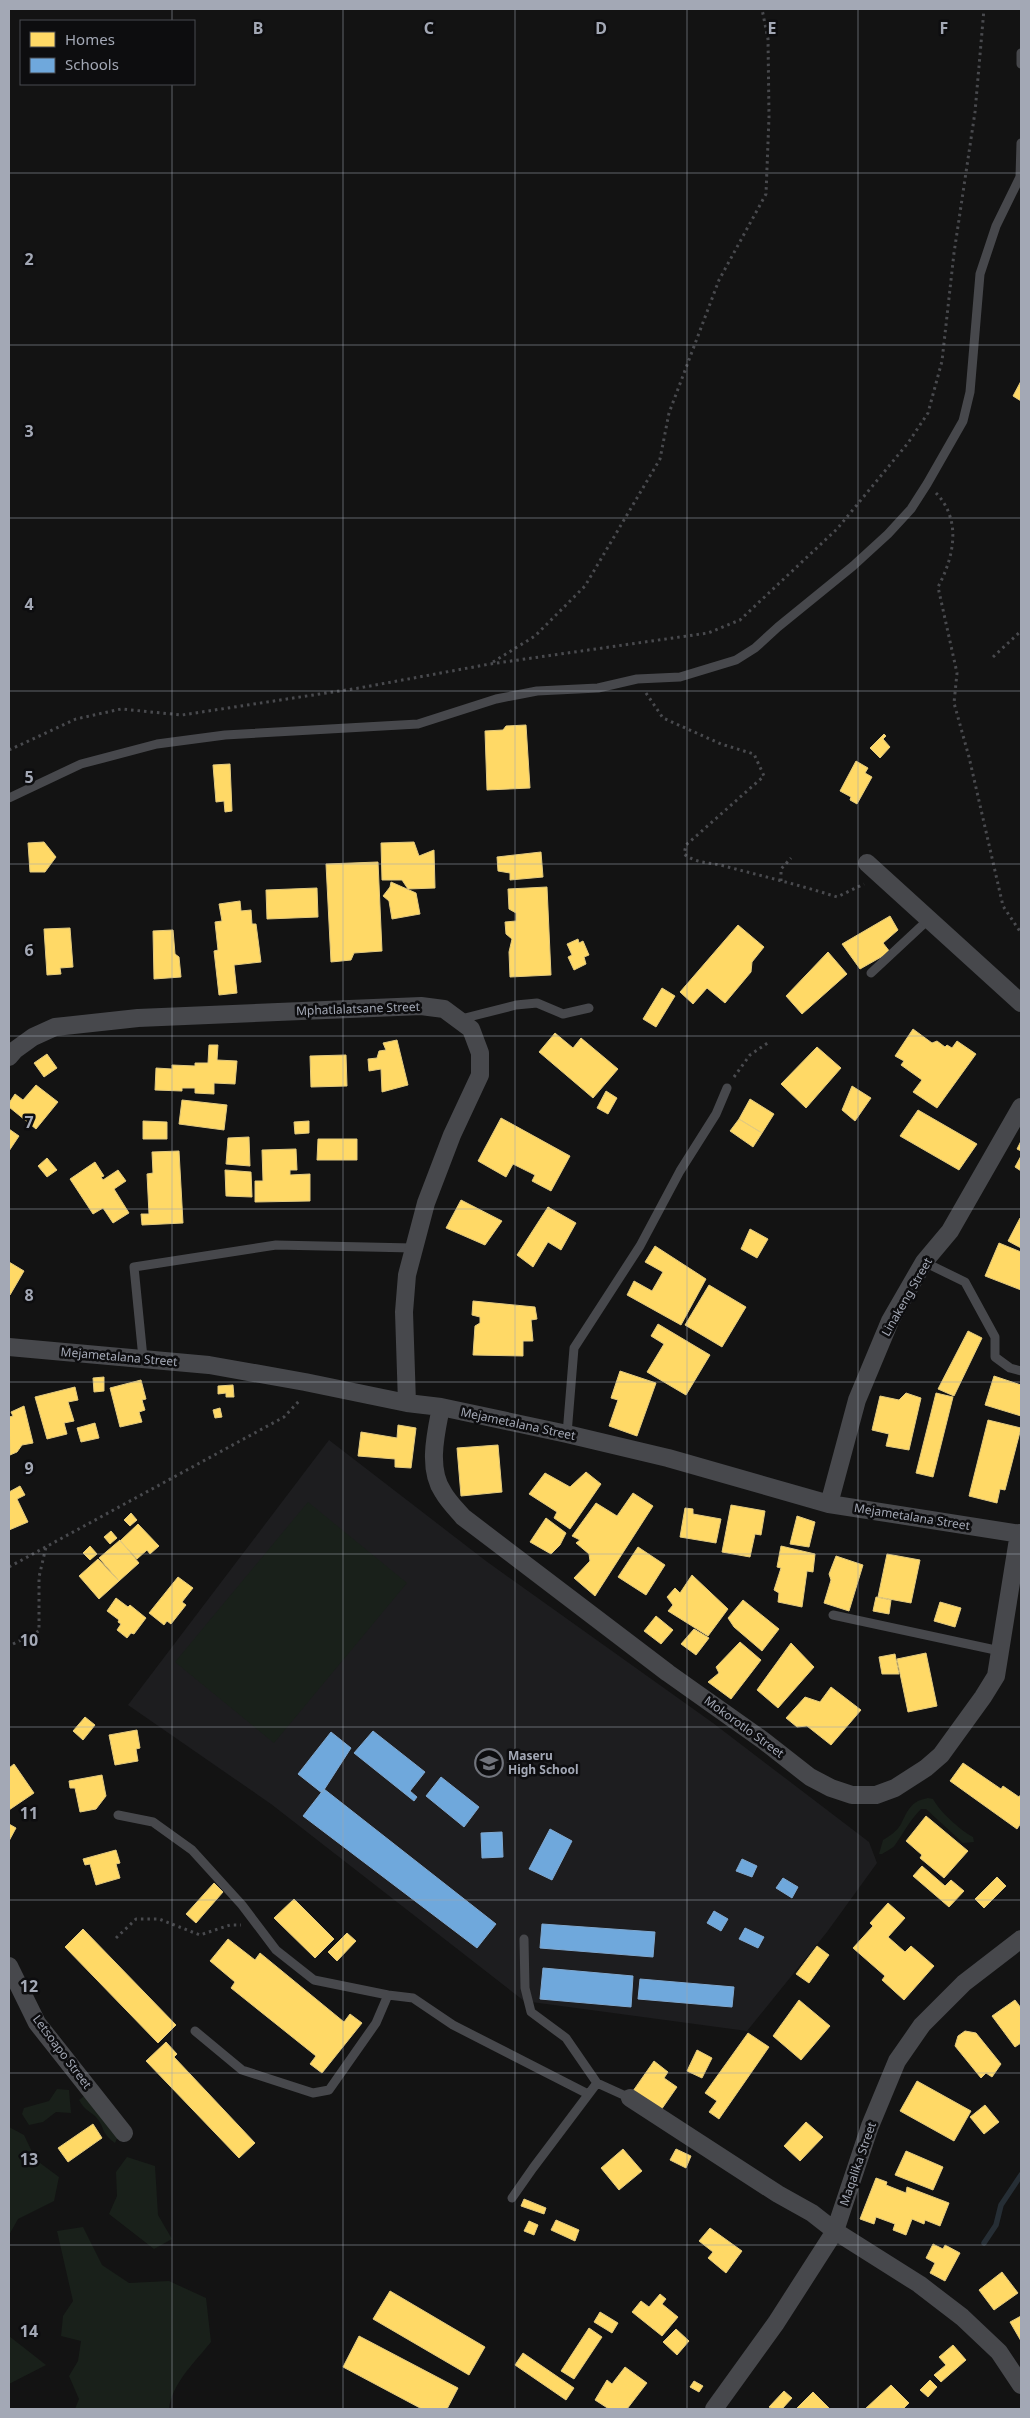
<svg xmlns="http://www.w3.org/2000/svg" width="1030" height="2418" viewBox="0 0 1030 2418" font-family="'Noto Sans',sans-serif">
  <rect width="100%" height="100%" fill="#131313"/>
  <!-- built -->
  <path fill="#1d1d1f" d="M329 1440 486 1561 713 1723 869 1842 877 1863 827 1932 747 2031 524 2001 271 1804 128 1705Z"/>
  <!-- green -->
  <path fill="#19201a" d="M308 1502 407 1583 274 1743 175 1662Z
    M928 1798 933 1799C940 1812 960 1830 973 1837L974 1842 963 1843 926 1809H921C910 1820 904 1832 895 1845 892 1849 886 1851 882 1854H879L883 1840C890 1836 897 1831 901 1824 908 1810 911 1801 928 1798Z
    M57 2089 69 2090 71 2113 56 2112 43 2122 29 2125 22 2114 24 2108 49 2101Z
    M87 2094 119 2134 115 2143C100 2132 106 2129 96 2117 89 2110 85 2111 79 2100Z
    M9 2127 24 2135 36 2160 59 2177 54 2201 18 2219 9 2235Z
    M127 2157 155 2166 158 2215 172 2239 154 2249 109 2214 117 2196 116 2172Z
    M83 2227 102 2265 129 2283 169 2281 206 2298 211 2342C195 2362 172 2383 169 2409H75L79 2399 69 2376 78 2361 81 2341 61 2336 63 2316 73 2301 57 2231Z
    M9 2336 46 2365 9 2384Z"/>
  <!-- homes -->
  <path fill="#ffd966" stroke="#e3ca7e" d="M1021 381V401L1013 396Z
    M526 725 530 788 487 790 485 731 503 730 506 726Z
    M884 734 886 736 883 739 890 747 880 758 870 748Z
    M856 761 868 768 865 773 872 777 857 804 850 800 851 797 840 791Z
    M230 764 232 811 225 812 224 801 216 802 213 765Z
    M44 842 56 857 45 872H30L28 843Z
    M414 842 419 856 434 850 435 888 408 889 402 880H382L381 843Z
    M541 852 543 877 510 880V873L498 871 497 857Z
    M378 862 382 951 354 953 351 960 331 962 326 864Z
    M391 882 416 893 420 914 392 919 389 901 383 896 390 887Z
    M547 887 551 975 510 977 509 952 512 939 506 934 505 922 516 921V913L509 909 508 889Z
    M317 888 318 917 267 919 266 890Z
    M240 901 241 911 251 910 252 924H256L261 962 234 965 237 993 219 995 214 951 218 950 215 922 222 921 219 904Z
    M890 916 898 930 883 943 890 952 860 969 842 944Z
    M738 925 764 947 752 962 751 972 725 1003 707 988 693 1004 680 992Z
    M70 928 73 967 60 968 61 974 47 975 44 929Z
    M173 930 175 954 179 957 181 977 154 979 153 931Z
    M578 939 579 943 583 941 589 955 584 957 586 964 574 970 568 957 572 955 567 944Z
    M828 952 847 974 802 1014 786 996Z
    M662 988 675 996 656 1027 643 1019Z
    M913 1029 932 1043 937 1041 945 1047 947 1045 952 1048 957 1041 976 1054 937 1108 913 1092 922 1080 901 1065 904 1061 895 1056Z
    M555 1033 573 1048 581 1038 618 1069 593 1098 539 1052Z
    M397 1040 408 1085 382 1092 381 1069 369 1071 368 1059 377 1058 379 1051 386 1050 383 1043Z
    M209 1045H218L217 1060 237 1061 235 1084 214 1083V1094L195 1093V1088H182V1091L155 1090 156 1068 172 1069V1065L195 1066V1063H208Z
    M817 1047 841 1068 806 1108 781 1084Z
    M47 1054 57 1068 44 1077 34 1063Z
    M346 1055 347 1086 311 1087 310 1056Z
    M36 1085 58 1102 36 1129 9 1107V1103L15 1094 23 1100Z
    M852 1086 871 1098 855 1121 842 1110Z
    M606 1091 617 1098 608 1114 597 1108Z
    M750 1099 774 1114 762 1133 739 1119Z
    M182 1100 227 1105 224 1130 179 1124Z
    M918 1110 977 1144 959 1170 900 1136Z
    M501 1118 570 1156 551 1191 532 1181 535 1175 513 1164 506 1177 478 1161Z
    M739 1119 762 1133 753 1147 730 1131Z
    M143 1121 167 1122V1139H143Z
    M309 1121V1133L295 1134 294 1122Z
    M9 1129 19 1136 9 1151Z
    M249 1137 250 1166 226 1164 228 1138Z
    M318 1139H357V1160H317Z
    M1021 1141V1151L1017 1149Z
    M296 1149 297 1170H290V1175L310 1174V1201L255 1202V1181H263L262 1150Z
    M179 1151 183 1223 142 1225 141 1214H149L147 1174 153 1173 152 1152Z
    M1021 1156V1171L1015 1167Z
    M47 1158 57 1170 47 1177 38 1166Z
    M95 1162 104 1176 101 1177 103 1180 118 1170 126 1181 114 1189 129 1213 113 1223 103 1208 93 1214 70 1179Z
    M225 1170 251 1172 252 1197 226 1196Z
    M461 1200 502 1221 485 1245 446 1228Z
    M548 1207 576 1223 561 1250 548 1242 533 1267 517 1255Z
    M1020 1218 1021 1219V1248L1008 1241Z
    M750 1229 768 1239 757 1258 741 1249Z
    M999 1243 1021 1252V1290L985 1276Z
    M655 1246 706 1279 681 1325 627 1295 634 1281 652 1291 663 1272 645 1262Z
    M9 1262 24 1271 10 1295H9Z
    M709 1285 746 1307 722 1347 685 1325Z
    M473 1301 535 1307 537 1319 531 1320 533 1341H523V1356L473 1355 475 1326 480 1323V1317L472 1315Z
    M658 1324 710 1355 686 1395 647 1372 664 1344 651 1336Z
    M968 1331 982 1338 954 1396 938 1389Z
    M620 1371 656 1383 637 1436 609 1426 618 1400 611 1398Z
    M994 1376 1021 1385V1416L985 1405Z
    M104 1377V1391L94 1392 93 1378Z
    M141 1380 146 1399 142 1400 145 1410 139 1412 142 1422 120 1427 110 1388Z
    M233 1385 234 1397H226V1393L218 1394V1386Z
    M75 1387 78 1400 68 1402 74 1421 64 1423 67 1434 47 1439 35 1397Z
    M906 1393 921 1398 909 1450 886 1446 889 1434 872 1430 880 1396 899 1400Z
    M936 1393 953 1397 933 1477 916 1473Z
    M24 1406 33 1443 22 1445 17 1452 10 1455 9 1417 13 1416 11 1412Z
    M220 1408 222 1417 215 1418 213 1410Z
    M988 1420 1021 1428 1005 1490 1000 1489 997 1503 969 1496Z
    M95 1423 99 1438 81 1442 77 1428Z
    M398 1425 416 1428 411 1468 395 1467V1459L358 1456 361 1432 397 1438Z
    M498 1445 502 1492 461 1496 457 1448Z
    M586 1472 601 1484 570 1529 554 1518 557 1512 529 1494 545 1473 570 1487Z
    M20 1486 25 1495 17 1499 28 1522 9 1530V1492Z
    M633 1493 653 1506 595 1596 574 1578 590 1561 589 1554 576 1543 580 1540 572 1536 596 1503 617 1516Z
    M731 1505 765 1511 761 1535 755 1534 750 1557 722 1552Z
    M685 1508 693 1509V1514L721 1519 716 1543 680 1537Z
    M131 1513 137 1520 130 1526 124 1520Z
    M797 1516 815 1522 809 1547 790 1544Z
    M546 1518 566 1533 560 1545 551 1554 530 1542Z
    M138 1524 159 1546 150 1554 147 1550 137 1559 120 1541Z
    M111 1531 117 1538 110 1544 104 1537Z
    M120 1540 139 1563 119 1581 99 1558Z
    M90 1546 97 1554 90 1560 83 1553Z
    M781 1546 815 1554 813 1572 807 1571 802 1607 778 1602 779 1593 774 1590 781 1568 777 1567Z
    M638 1547 665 1565 646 1595 618 1577Z
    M887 1554 920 1560 911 1603 878 1597Z
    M836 1556 863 1565 849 1611 824 1603 831 1580 829 1574Z
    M98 1559 119 1581 99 1599 79 1576Z
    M692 1575 728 1609 708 1636 668 1611 673 1605 667 1597 675 1588 680 1593Z
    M178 1577 193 1588 182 1602 186 1605 171 1624 167 1621 164 1625 149 1613Z
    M876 1597 891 1600 889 1614 873 1611Z
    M116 1598 128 1607 130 1605 146 1618 134 1634 131 1633 127 1638 117 1630 121 1624 118 1622 119 1620 107 1611Z
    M743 1600 779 1629 762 1651 734 1627 728 1618Z
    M940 1602 961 1608 955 1627 934 1621Z
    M656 1616 673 1630 661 1644 644 1631Z
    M694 1629 709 1638 696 1655 681 1644Z
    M740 1642 761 1660 731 1699 708 1682 719 1673 716 1667Z
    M791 1643 814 1667 778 1708 757 1690Z
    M926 1653 937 1706 908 1712 897 1659Z
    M895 1654 899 1674H882L879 1657Z
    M831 1687 861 1710 831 1745 807 1726 797 1727 786 1718 805 1697 820 1702Z
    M85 1717 95 1725 83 1740 73 1731Z
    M137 1730 140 1748 136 1749 138 1761 115 1765 109 1735Z
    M963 1763 1001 1789 1003 1786 1019 1797 1021 1794V1823L1017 1829 950 1781Z
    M14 1764 34 1793 9 1810V1768Z
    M102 1775 106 1796 96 1809 80 1812 75 1788H70L69 1781Z
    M926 1816 968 1851 944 1878 920 1858 922 1855 906 1841Z
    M9 1824 16 1828 9 1841Z
    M116 1850 120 1863 116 1864 120 1878 96 1885 90 1864 85 1865 83 1859Z
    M922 1866 945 1886 951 1880 964 1891 949 1907 913 1876Z
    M997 1877 1006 1886 984 1908 975 1899Z
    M214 1883 223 1892 196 1923 186 1914Z
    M294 1899 334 1939 315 1958 274 1918Z
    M888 1903 905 1918 888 1937 905 1952 911 1946 934 1966 904 2000 882 1980 885 1976 853 1948 873 1926 870 1923Z
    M83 1929 176 2025 158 2043 65 1947Z
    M347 1933 356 1941 337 1961 328 1952Z
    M228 1939 255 1960 260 1953 344 2022 350 2014 362 2023 322 2073 310 2064 316 2056 231 1988 235 1982 210 1961Z
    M817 1946 829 1955 809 1983 796 1974Z
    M799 2000 830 2026 801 2060 773 2036Z
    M1015 2000 1021 2008V2043L1015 2047 992 2016Z
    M965 2031 976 2033 1001 2064 992 2077 986 2073 981 2078 955 2046 958 2036Z
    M748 2033 769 2047 719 2119 709 2112 717 2101 705 2093Z
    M166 2042 177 2054 174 2057 255 2143 239 2158 146 2061Z
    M697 2050 712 2058 702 2078 687 2071Z
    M654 2061 668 2072 664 2078 677 2087 661 2110 633 2091Z
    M917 2081 971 2111 954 2141 900 2111Z
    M985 2105 999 2122 984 2134 970 2117Z
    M806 2122 823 2137 800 2161 784 2146Z
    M93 2124 102 2138 68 2162 58 2148Z
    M623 2149 642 2171 619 2190 601 2168Z
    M676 2149 691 2156 686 2168 670 2160Z
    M906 2151 943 2167 933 2190 895 2175Z
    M876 2178 887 2182 886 2185 906 2193 907 2187 949 2203 940 2226 925 2220 924 2224 912 2219 906 2235 893 2230 895 2224 876 2217 874 2224 860 2219Z
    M524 2199 546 2208 544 2214 521 2206Z
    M556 2220 579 2230 575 2241 551 2230Z
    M529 2221 538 2225 534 2235 524 2231Z
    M710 2228 742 2251 726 2273 708 2258 713 2252 699 2241Z
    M933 2244 943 2249 945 2245 960 2253 945 2281 930 2273 935 2263 926 2258Z
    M1002 2272 1018 2293 994 2310 979 2290Z
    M390 2291 485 2347 469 2375 373 2319Z
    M660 2294 666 2299 662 2304 678 2317 662 2336 632 2312 641 2301 649 2307Z
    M600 2312 618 2323 612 2333 594 2322Z
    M1021 2316V2341L1010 2322Z
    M589 2328 602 2337 574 2379 561 2371Z
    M676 2329 689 2341 677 2355 663 2342Z
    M359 2336 458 2388 447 2409H422L343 2367Z
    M953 2345 966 2360 941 2382 934 2375 946 2365 939 2357Z
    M523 2353 574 2388 566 2400 515 2365Z
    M625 2367 647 2383 627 2409H609L595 2400 607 2380 612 2384Z
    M930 2380 937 2387 928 2397 920 2390Z
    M694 2381 703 2386 699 2392 690 2387Z
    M891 2385 909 2403 903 2409H865Z
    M784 2391 792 2398 782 2409H772L769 2407Z
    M813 2392 830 2409H796Z"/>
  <!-- schools -->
  <path fill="#6fa8dc" stroke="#7fa8d0" d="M373 1731 425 1772 410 1791 417 1797 414 1801 354 1753Z
    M331 1732 351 1748 322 1793 298 1774Z
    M441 1777 479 1807 464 1827 426 1796Z
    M324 1789 496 1924 477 1948 303 1816Z
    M550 1829 572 1841 552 1880 529 1869Z
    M502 1832 503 1857 482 1858 481 1833Z
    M742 1859 757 1866 752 1877 736 1871Z
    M783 1878 798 1887 792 1898 776 1888Z
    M714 1911 728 1919 721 1931 707 1923Z
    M542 1924 655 1932 653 1957 540 1948Z
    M745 1928 764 1937 758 1948 739 1939Z
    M543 1968 633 1976 631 2007 540 1999Z
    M640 1979 734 1987 732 2007 638 1999Z"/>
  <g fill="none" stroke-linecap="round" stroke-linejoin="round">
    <!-- stream -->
    <path stroke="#262e35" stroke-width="5.5" d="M984 2243 996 2225 1001 2205 1021 2175"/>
    <!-- path -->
    <path stroke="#494a4e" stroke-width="3" stroke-dasharray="2.5 4" stroke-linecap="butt" d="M936 493C962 520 954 557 938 587L957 673 954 703 969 757 1003 906 1021 933
      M993 657 1021 631
      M493 662 535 636 585 586 660 459 669 413 719 280 766 194 769 117 768 39 762 9
      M646 693 663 718 721 744 754 754 764 776 686 845 684 854C697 864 709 862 724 866 762 876 800 885 837 897L864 884
      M9 750 76 719 121 709 182 715 359 688 490 664 708 633 740 620 837 529 908 443 928 413 942 361 954 253 975 112 984 9
      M781 881V869L791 858
      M734 1077 750 1055 769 1042
      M9 1567 284 1417 300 1400
      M13 1644 39 1631V1577L46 1547
      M116 1938 136 1919H159L200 1935 230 1925H241"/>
    <!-- service -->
    <path stroke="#47484c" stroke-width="9" d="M1021 53V64
      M9 798 81 764 157 744 225 735 418 724 496 699 537 691 598 688 637 679 680 677 736 660 755 648 778 627 853 566 888 534 911 509 927 484 963 421 970 392 980 274 996 226 1020 177 1021 143
      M871 973 929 919
      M461 1019 516 1005 537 1003 563 1014 589 1008
      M924 1262 965 1282 995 1337V1357L1010 1368 1021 1371
      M143 1358 134 1267 276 1245 413 1248
      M567 1434 574 1348 640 1246 680 1171 716 1114 727 1088
      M833 1615 1000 1651
      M118 1815 153 1822 192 1850 242 1905 276 1950 314 1980 388 1995 413 1998 453 2025 588 2094
      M524 1939 525 1988 531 2012 566 2038 597 2083
      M195 2031 242 2070 313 2093 329 2090 376 2023 388 1995
      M512 2198 533 2168 597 2083 630 2098"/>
    <!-- minor -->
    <path stroke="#47484c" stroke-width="18" d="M867 863 1021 1003
      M9 1057 15 1050 33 1037 55 1027 138 1018 421 1006 444 1009 471 1029 480 1053V1075L452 1135 426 1203 407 1275 404 1312 407 1403
      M9 1347 209 1365 305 1382 407 1403 441 1407 567 1434 668 1458 829 1504 1021 1534
      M441 1407C436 1433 427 1468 443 1492 448 1501 456 1509 463 1517L668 1673 764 1741 810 1777 831 1788 852 1795H876L895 1788 926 1768 941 1755 983 1697 996 1676 1019 1533
      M829 1504 857 1400 890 1321 924 1262 950 1231 1021 1107
      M9 1966 37 2023 124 2133
      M630 2098 778 2194 812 2213 835 2231 919 2284 962 2317 999 2352 1021 2385
      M714 2409 776 2323 835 2231 870 2126 897 2061 922 2025 964 1983 1021 1939"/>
  </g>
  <!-- grid -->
  <path fill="none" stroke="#a3a8b5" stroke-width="1" stroke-opacity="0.55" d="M172 9V21M343 9V2409M515 9V2409M687 9V2409M858 9V2409M172 84V2409M9 173H1021M9 345H1021M9 518H1021M9 691H1021M9 864H1021M9 1036H1021M9 1209H1021M9 1382H1021M9 1554H1021M9 1727H1021M9 1900H1021M9 2073H1021M9 2245H1021"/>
  <!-- icons -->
  <defs>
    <symbol id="school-ring" viewBox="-11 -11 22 22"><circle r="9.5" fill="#0d0d0f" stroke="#71747c" stroke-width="1.5"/><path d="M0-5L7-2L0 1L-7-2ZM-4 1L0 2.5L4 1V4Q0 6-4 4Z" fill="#71747c"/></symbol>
  </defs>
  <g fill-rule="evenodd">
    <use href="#school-ring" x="473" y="1747" width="32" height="32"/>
  </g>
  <g text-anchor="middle" stroke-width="5" stroke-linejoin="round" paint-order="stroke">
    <!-- street labels -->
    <g font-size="12" fill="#a3a8b5" stroke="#0d0d0f">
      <text transform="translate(358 1009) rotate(-2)" y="4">Mphatlalatsane Street</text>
      <text transform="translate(907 1297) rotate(-60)" y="4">Linakeng Street</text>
      <text transform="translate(119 1357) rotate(5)" y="4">Mejametalana Street</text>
      <text transform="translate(518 1424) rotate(12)" y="4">Mejametalana Street</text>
      <text transform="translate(912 1517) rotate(9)" y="4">Mejametalana Street</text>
      <text transform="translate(744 1727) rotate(36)" y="4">Mokorotlo Street</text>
      <text transform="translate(62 2052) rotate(53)" y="4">Letsoapo Street</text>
      <text transform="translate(858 2164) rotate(-71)" y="4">Maqalika Street</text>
    </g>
    <!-- poi labels -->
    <g font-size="12" font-weight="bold" fill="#a3a8b5" stroke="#0d0d0f" text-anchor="start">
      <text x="508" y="1760">Maseru<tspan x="508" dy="14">High School</tspan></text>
    </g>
  </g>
  <g font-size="16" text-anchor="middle" font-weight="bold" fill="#a3a8b5" stroke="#0d0d0f" stroke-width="5" stroke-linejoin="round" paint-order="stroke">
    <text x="258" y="34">B</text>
    <text x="429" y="34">C</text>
    <text x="601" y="34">D</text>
    <text x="772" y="34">E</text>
    <text x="944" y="34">F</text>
    <text x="29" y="265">2</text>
    <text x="29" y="437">3</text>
    <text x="29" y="610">4</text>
    <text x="29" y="783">5</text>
    <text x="29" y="956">6</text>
    <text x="29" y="1128">7</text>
    <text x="29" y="1301">8</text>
    <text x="29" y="1474">9</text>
    <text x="29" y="1646">10</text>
    <text x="29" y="1819">11</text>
    <text x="29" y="1992">12</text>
    <text x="29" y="2165">13</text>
    <text x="29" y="2337">14</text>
  </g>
  <!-- border -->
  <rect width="1030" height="2418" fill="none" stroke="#a3a8b5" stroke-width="20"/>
  <!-- legend -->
  <rect x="20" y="20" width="175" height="65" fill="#0d0d0f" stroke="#494b51"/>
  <rect x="30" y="32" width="25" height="15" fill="#ffd966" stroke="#494b51"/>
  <text x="65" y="45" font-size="15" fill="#a3a8b5">Homes</text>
  <rect x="30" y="58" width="25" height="15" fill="#6fa8dc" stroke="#494b51"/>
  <text x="65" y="70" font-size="15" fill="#a3a8b5">Schools</text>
</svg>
